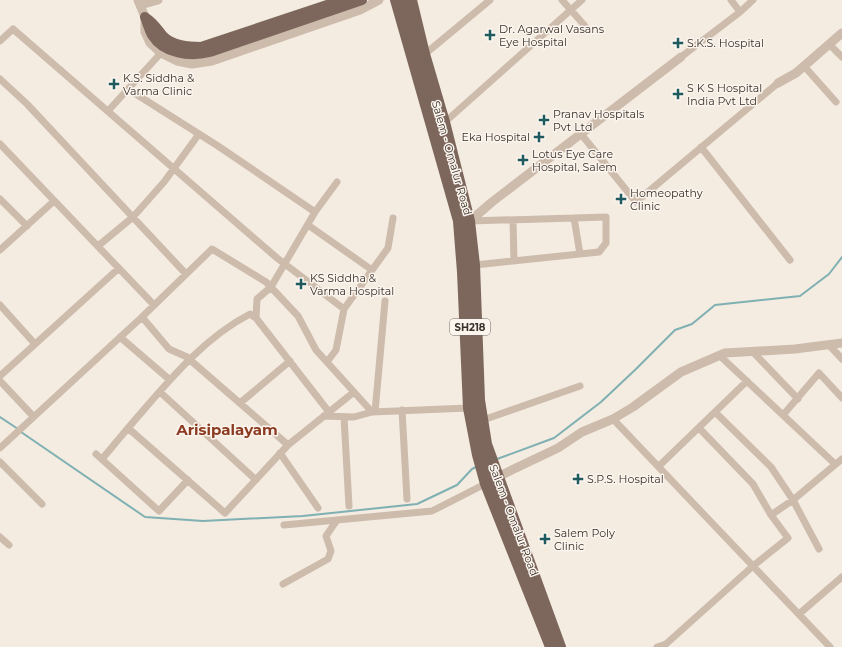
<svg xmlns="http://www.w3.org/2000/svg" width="842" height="647" viewBox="0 0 842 647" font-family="Montserrat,sans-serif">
  <rect width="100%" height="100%" fill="#f4ebe1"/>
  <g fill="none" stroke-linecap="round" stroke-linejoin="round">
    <!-- stream -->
    <path stroke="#7fb0b2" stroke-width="2" d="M0 417 18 429
      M21 432 145 517 203 521 303 516 417 504 457 485 472 469 476 467
      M497 459 554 438 601 402 636 369 675 330 692 324 715 305 800 296 829 274 842 257"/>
    <!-- minor -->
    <path stroke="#cdbbac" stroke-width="7" d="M562 0 585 26
      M731 0 740 12
      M0 41 13 29 277 258 344 309
      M829 44 842 57
      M425 54 490 0
      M681 57 740 12 753 0
      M804 66 836 102
      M0 79 27 104 186 274
      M108 111 128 89
      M445 122 582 0
      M581 134 636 202 778 83
      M0 144 154 305
      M701 147 790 260
      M0 199 27 226
      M315 212 337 182
      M513 220 514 261
      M469 221 574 218 580 254
      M308 225 372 270
      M98 246 133 217 164 182 199 134
      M0 250 54 201
      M475 265 599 252 606 243V217L574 218
      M0 305 35 344
      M142 317 169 349 187 357 189 359 288 445 225 513 128 428C164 387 201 339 250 314L256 318 257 299 271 287 315 212 218 146 128 89 161 53
      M256 318 329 412
      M120 337 170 380
      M829 345 842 359
      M753 352 798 399
      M719 355 835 464
      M327 362 336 350 344 309 388 248 393 218
      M0 376 119 268
      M0 381 33 416
      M160 392 256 480
      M240 403 290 361
      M402 410 407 499
      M375 412 385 301
      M715 412 771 467 793 500 819 549
      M783 415 819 373 842 398
      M324 416 354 417 372 412
      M344 417 349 506
      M613 419 830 647
      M483 420 580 386
      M288 445 354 392
      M0 448 142 317 212 249 266 282 298 316 316 350 372 412 468 408
      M280 453 318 508
      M96 454 159 511 188 480
      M102 459 128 428
      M0 462 42 504
      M659 466 747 381
      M771 515 793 500 842 459
      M284 525 432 511 485 484
      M0 537 9 545
      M283 584 328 559 331 551 326 536 337 520
      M799 614 842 577
      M657 647 666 644 753 566 788 538 771 515 753 484 699 428"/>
    <!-- tertiary -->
    <path stroke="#cdbbac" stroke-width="9" d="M138 0 145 17V32L150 43 161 53 177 61 192 64 212 61 360 10 379 0
      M140 5 158 0
      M778 83 796 73 842 33
      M470 221 492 202 681 57
      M493 479 558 448 582 432 613 419 633 407 681 372 725 353 795 349 842 343"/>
    <!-- primary -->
    <path stroke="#7d675c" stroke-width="10" d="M395 0 458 221 462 272 468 408 477 455 485 484 550 647
      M412 0 425 54 445 122 470 221 475 265 480 400 487 444 561 647
      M145 17C147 22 149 29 152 35 164 54 190 57 210 52L362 0
      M146 18C154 23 157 29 163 36 173 46 188 47 201 47L342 0"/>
    <!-- primary-bridge -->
    <path stroke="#7d675c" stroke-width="10" d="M404 0 458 199 465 234 474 397 478 428 485 459 556 647"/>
  </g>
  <!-- markers -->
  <g fill="#1f5a5e" stroke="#fbf5ee" stroke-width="1.5">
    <path d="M488 29h4v4h4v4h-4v4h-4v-4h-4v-4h4z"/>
    <path d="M676 37h4v4h4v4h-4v4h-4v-4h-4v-4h4z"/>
    <path d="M112 78h4v4h4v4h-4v4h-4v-4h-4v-4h4z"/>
    <path d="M676 88h4v4h4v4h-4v4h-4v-4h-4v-4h4z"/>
    <path d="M542 114h4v4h4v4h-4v4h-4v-4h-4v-4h4z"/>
    <path d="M537 131h4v4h4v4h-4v4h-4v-4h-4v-4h4z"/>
    <path d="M521 154h4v4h4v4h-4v4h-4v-4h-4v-4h4z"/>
    <path d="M619 193h4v4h4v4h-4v4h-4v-4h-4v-4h4z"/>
    <path d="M299 278h4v4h4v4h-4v4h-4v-4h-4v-4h4z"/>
    <path d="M576 473h4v4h4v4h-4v4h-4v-4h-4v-4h4z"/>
    <path d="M543 533h4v4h4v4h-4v4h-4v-4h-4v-4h4z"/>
  </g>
  <g text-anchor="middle" stroke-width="3" stroke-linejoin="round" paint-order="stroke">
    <!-- shield labels -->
    <rect fill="#fbf5ee" stroke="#756b66" stroke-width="1" x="450" y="319" width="40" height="16" rx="3"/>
    <g font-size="10" font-weight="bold" fill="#3b302b">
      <text x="470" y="331">SH218</text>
    </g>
    <!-- poi labels -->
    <g font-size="11" fill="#3b302b" stroke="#fbf5ee" text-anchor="start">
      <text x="499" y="33">Dr. Agarwal Vasans<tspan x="499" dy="13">Eye Hospital</tspan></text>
      <text x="687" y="47">S.K.S. Hospital</text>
      <text x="123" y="82">K.S. Siddha &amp;<tspan x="123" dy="13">Varma Clinic</tspan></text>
      <text x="687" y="92">S K S Hospital<tspan x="687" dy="13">India Pvt Ltd</tspan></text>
      <text x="553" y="118">Pranav Hospitals<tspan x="553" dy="13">Pvt Ltd</tspan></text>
      <text x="530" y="141" text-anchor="end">Eka Hospital</text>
      <text x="532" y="158">Lotus Eye Care<tspan x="532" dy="13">Hospital, Salem</tspan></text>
      <text x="630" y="197">Homeopathy<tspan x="630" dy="13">Clinic</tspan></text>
      <text x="310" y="282">KS Siddha &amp;<tspan x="310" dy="13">Varma Hospital</tspan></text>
      <text x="587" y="483">S.P.S. Hospital</text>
      <text x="554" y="537">Salem Poly<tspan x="554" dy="13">Clinic</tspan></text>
    </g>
    <!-- street labels -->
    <g font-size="11" fill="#3b302b" stroke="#fbf5ee">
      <text transform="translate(452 158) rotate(74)" y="4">Salem - Omalur Road</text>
      <text transform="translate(514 520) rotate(69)" y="4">Salem - Omalur Road</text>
    </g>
    <!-- district labels -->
    <g font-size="15" font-weight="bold" fill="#8c3b22" stroke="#fbf5ee">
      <text x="227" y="435">Arisipalayam</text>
    </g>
  </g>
</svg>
